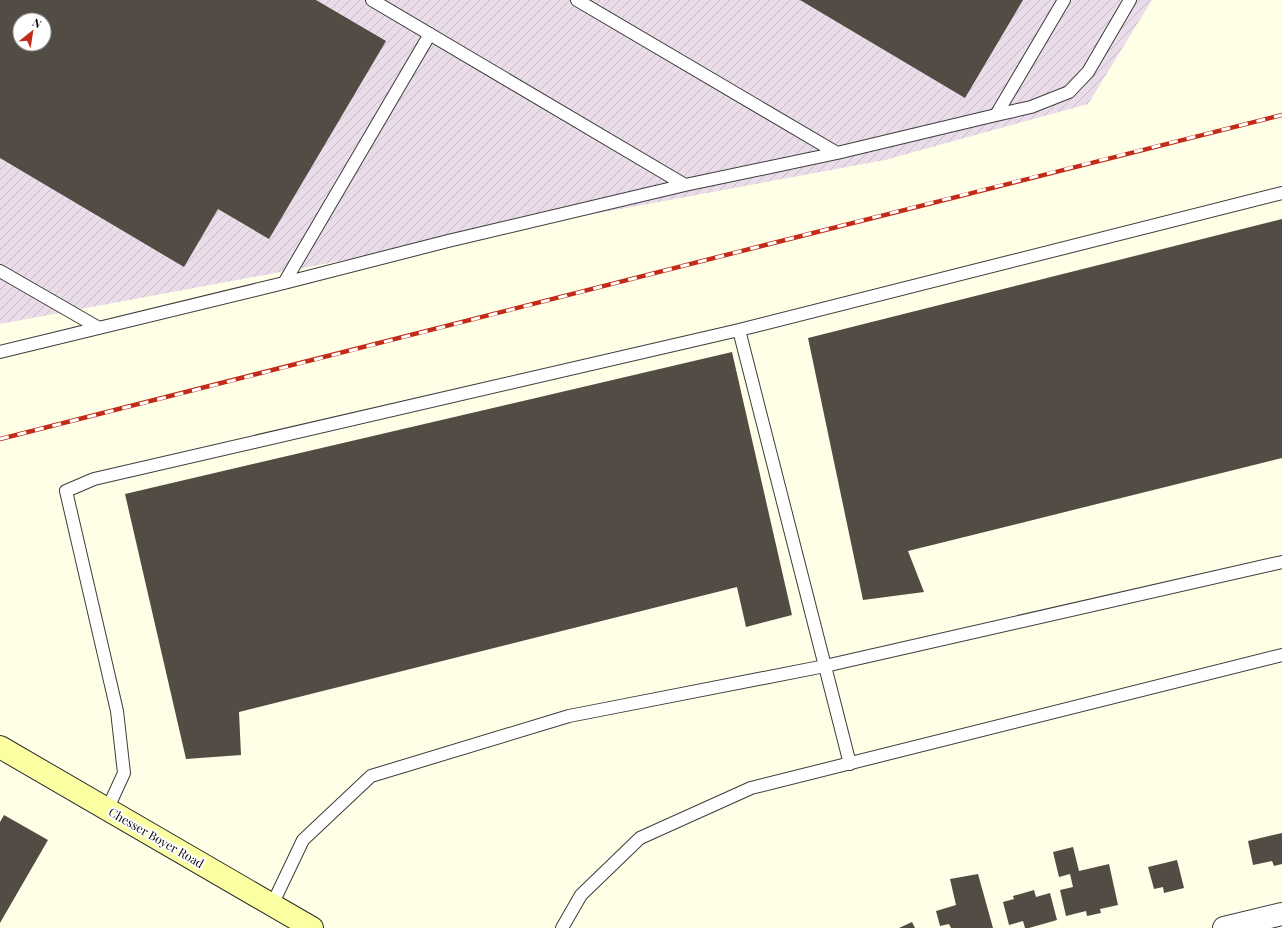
<svg xmlns="http://www.w3.org/2000/svg" width="1282" height="928" viewBox="0 0 1282 928" font-family="'Playfair Display',serif">
  <defs>
    <pattern id="industrial-furrows" width="10" height="10" patternUnits="userSpaceOnUse"><rect width="10" height="10" fill="#eadce9"/><path d="M-1 1l2-2M0 10L10 0M9 11l2-2" fill="none" stroke="#c7bbc6"/></pattern>
  </defs>
  <rect width="100%" height="100%" fill="#fffee6"/>
  <!-- industrial -->
  <path fill="url(#industrial-furrows)" fill-rule="evenodd" d="M0 0H1152L1088 104 885 160 0 324ZM20 20H44V44H20Z"/>
  <!-- building -->
  <path fill="#534c45" fill-rule="evenodd" d="M0 0H316L386 41 269 239 218 209 184 267 0 158ZM20 20H44V44H20Z
    M800 0H1023L965 98Z
    M1282 219V458L908 551 924 592 863 600 808 338Z
    M732 352 792 615 746 627 737 587 239 712 241 755 186 759 125 494Z
    M4 815 48 840 0 923V822Z
    M1282 833V864L1274 866 1272 861 1253 865 1248 841Z
    M1073 847 1079 871 1109 864 1118 905 1100 909 1101 913 1087 916 1086 911 1066 916 1060 890 1073 887 1070 874 1059 877 1053 852Z
    M1177 860 1184 888 1164 893 1163 887 1154 889 1148 867Z
    M978 874 993 928H951L949 924 940 926 936 911 956 905 950 879Z
    M1034 890 1036 897 1050 893 1057 920 1029 928H1025L1023 921 1009 925 1003 902 1014 899 1013 896Z
    M912 922 915 928H899Z"/>
  <g fill="none" stroke-linecap="round" stroke-linejoin="round">
    <defs>
      <path id="lane" d="M577 0 837 153
        M996 115 1064 0
        M685 185 837 153 996 115 1031 107 1069 92 1088 72 1130 0
        M0 271 99 328
        M284 283 430 34
        M0 352 284 283 448 241 685 185 372 0
        M850 764 739 330 1282 193
        M107 810 124 773 117 711 66 491 94 479 739 330
        M272 905 303 840 371 776 569 716 825 666 1282 562
        M562 928 581 895 640 838 751 788 1282 655"/>
      <path id="street" d="M1224 928 1282 914"/>
      <path id="secondary" d="M0 747 312 928"/>
    </defs>
    <!-- lane casing -->
    <use href="#lane" stroke="#3c3c3c" stroke-width="14"/>
    <!-- street casing -->
    <use href="#street" stroke="#3c3c3c" stroke-width="24"/>
    <!-- secondary casing -->
    <use href="#secondary" stroke="#2b2b2b" stroke-width="24"/>
    <!-- lane -->
    <use href="#lane" stroke="#fff" stroke-width="12"/>
    <!-- street -->
    <use href="#street" stroke="#fff" stroke-width="22"/>
    <!-- secondary -->
    <use href="#secondary" stroke="#fbffa1" stroke-width="22"/>
    <defs>
      <path id="rail" d="M0 439C428 332 854 221 1282 115"/>
    </defs>
    <!-- rail casing -->
    <use href="#rail" stroke="#c22b18" stroke-width="4.5"/>
    <!-- rail -->
    <use href="#rail" stroke="#fff" stroke-width="3" stroke-dasharray="9" stroke-linecap="butt"/>
  </g>
  <g text-anchor="middle" stroke-width="4" stroke-linejoin="round" paint-order="stroke">
    <!-- street labels -->
    <g font-size="12" fill="#090909" stroke="#fff">
      <text transform="translate(156 838) rotate(30)" y="4">Chesser Boyer Road</text>
    </g>
  </g>
  <!-- north arrow -->
  <g transform="translate(32 32) rotate(30)"><circle r="19" fill="#ffffff" stroke="#9d9d9d"/>
  <path d="M0-3L7 15L0 10L-7 15Z" fill="#c22b18"/>
  <text y="-6" font-size="11" font-weight="bold" text-anchor="middle" fill="#090909">N</text>
  </g>
</svg>
